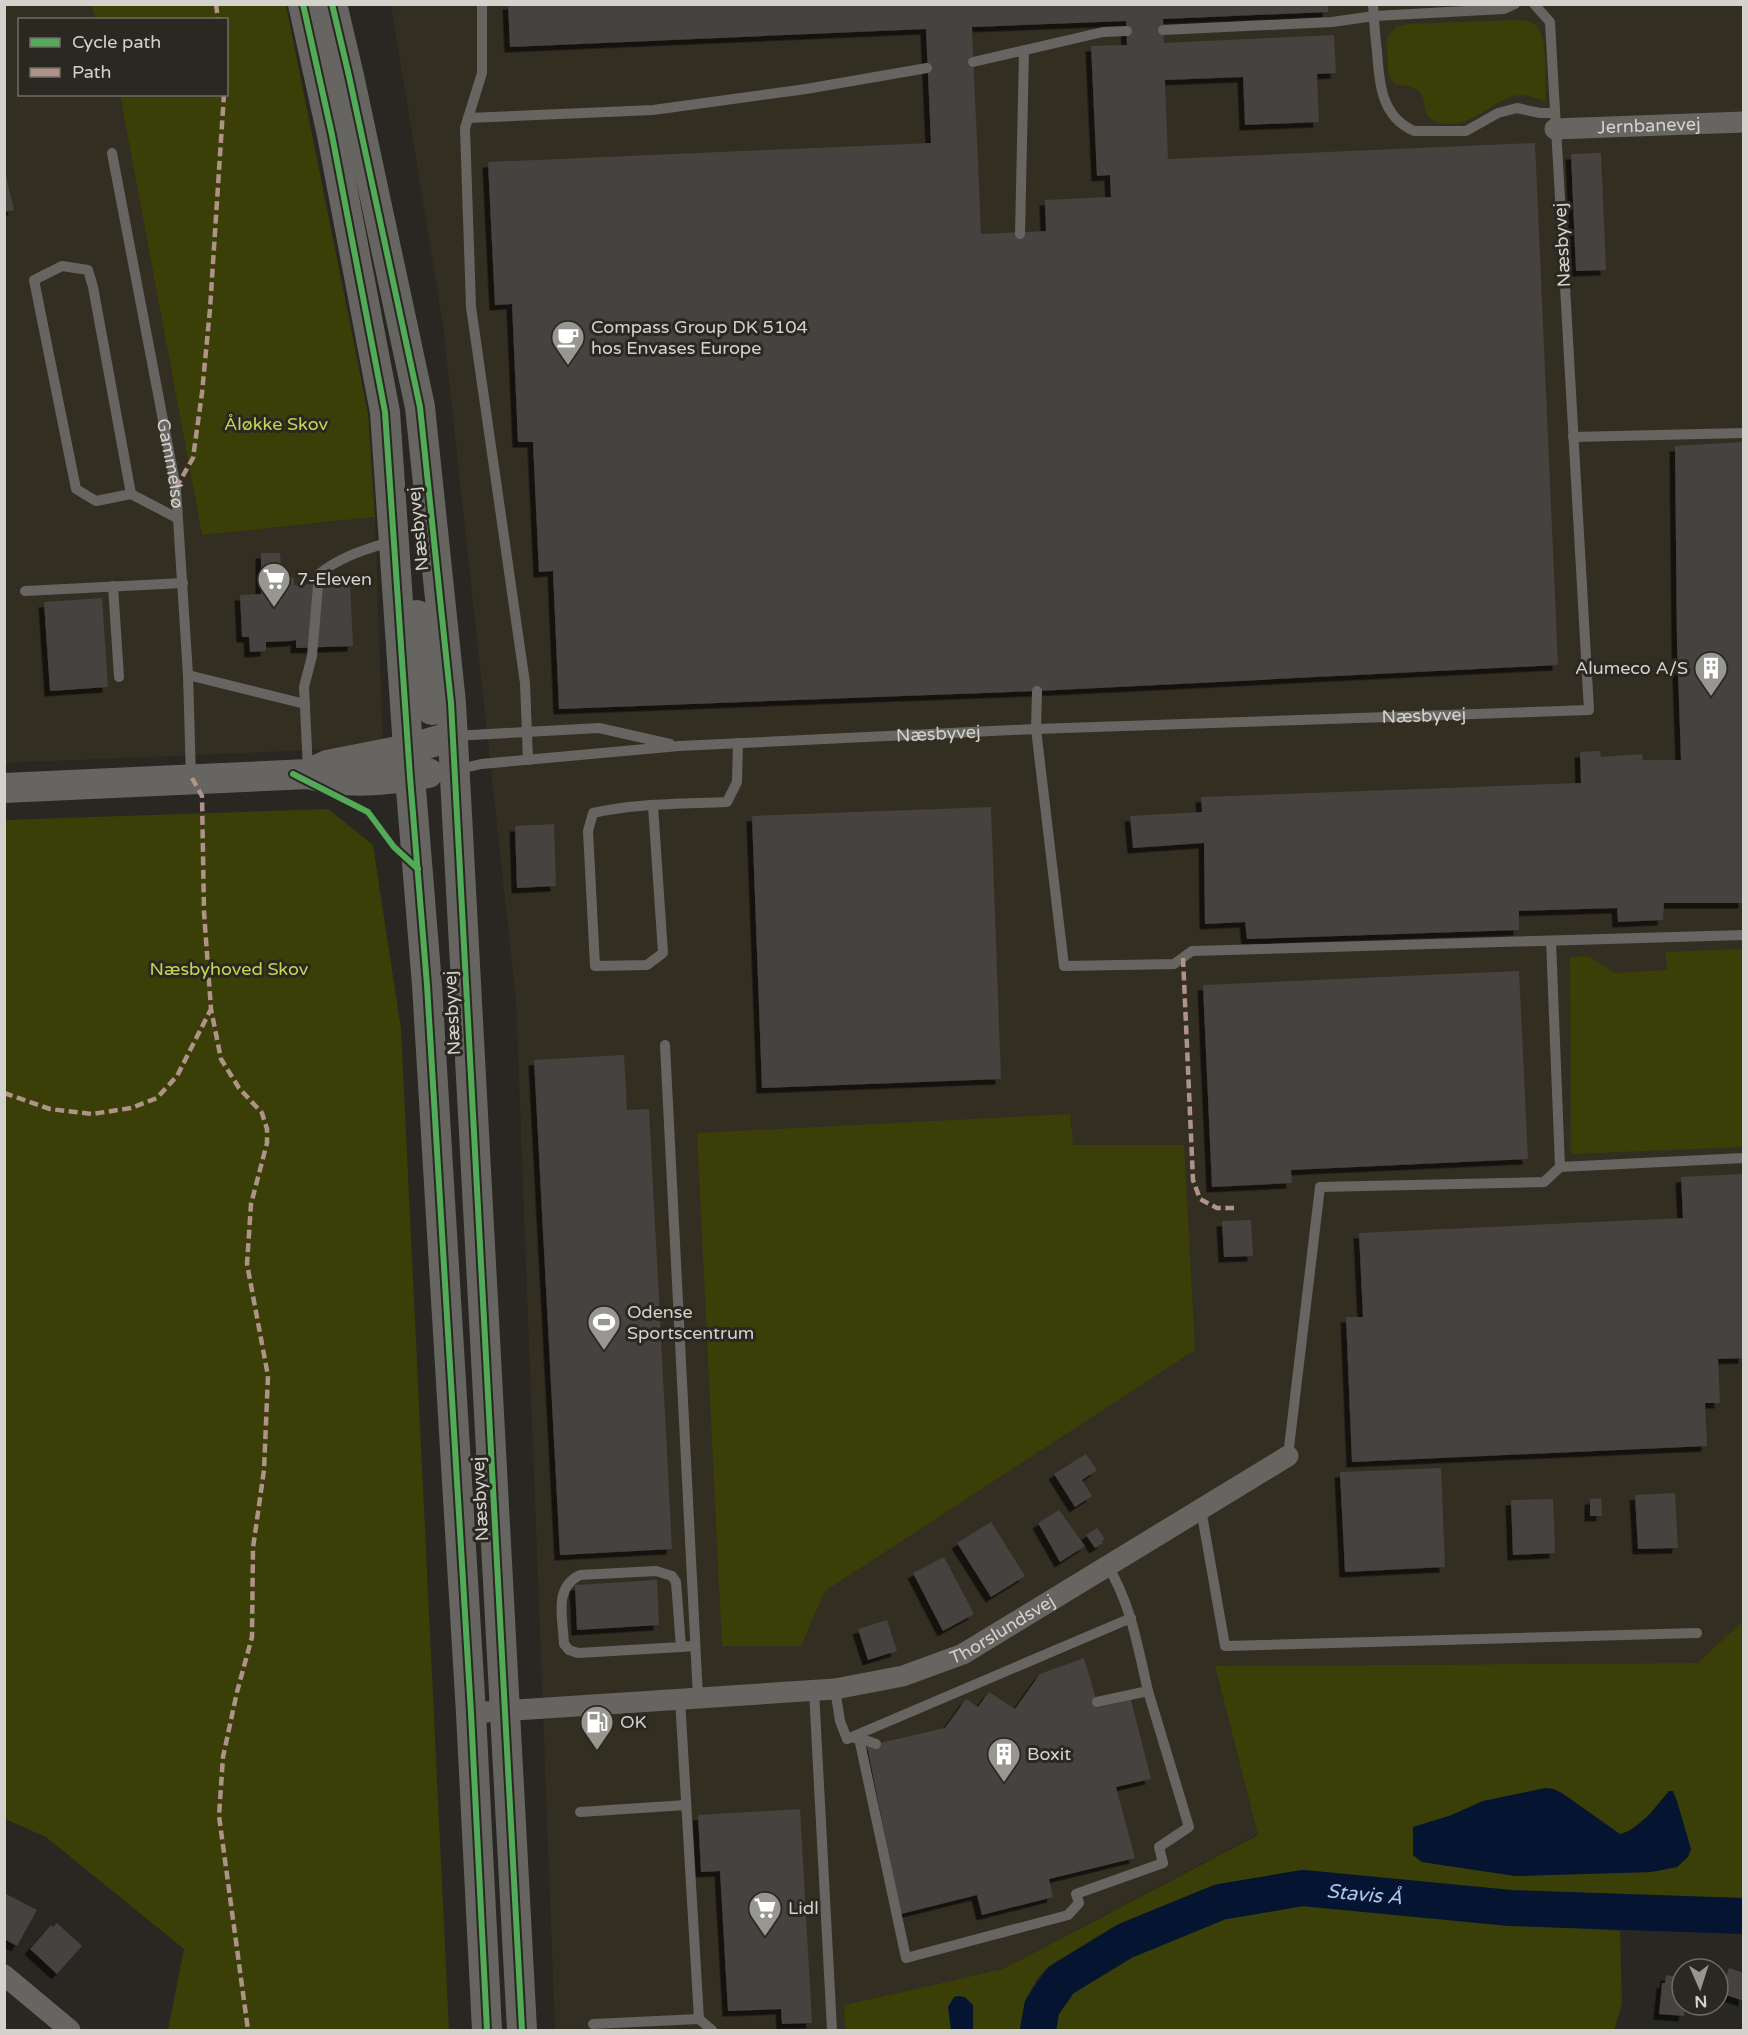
<svg xmlns="http://www.w3.org/2000/svg" width="1748" height="2035" viewBox="0 0 1748 2035" font-family="'Varela Round',sans-serif">
  <defs>
    <filter id="shadow"><feDropShadow dx="-5.5" dy="5.5" stdDeviation="0" flood-color="#0009"/></filter>
  </defs>
  <rect width="100%" height="100%" fill="#282722"/>
  <!-- built -->
  <path fill="#322e22" d="M4 5H91L96 19 20 20V94L120 95 202 535 375 517 383 747 5 763Z
    M391 5H1743L1744 1621 1698 1663 1215 1666 1258 1834 1003 1969 844 2005 845 2030H555L516 1001 443 325Z"/>
  <!-- green -->
  <path fill="#3a3f08" fill-rule="evenodd" d="M91 5H286L368 413 375 517 202 535 120 95 226 94V20L96 19Z
    M1520 20C1527 21 1532 21 1537 26 1548 37 1545 85 1546 101 1539 99 1531 96 1523 95 1494 94 1475 132 1437 122 1418 116 1430 97 1416 89 1410 86 1401 86 1394 83L1388 73 1387 38 1396 27 1407 24Z
    M328 809 373 845 401 1029 449 2030H168L184 1949 46 1837 5 1819V820Z
    M1743 949V1147L1571 1154 1570 957 1588 956 1615 973 1667 970 1665 952Z
    M1070 1114 1073 1145H1184L1195 1350 825 1591 801 1646H722L697 1133Z
    M1743 1621V1903L1562 1899 1481 1895 1323 1872 1270 1879 1128 1927 1048 1967 1037 1979 1030 1992 1024 2030H845L844 2005 1003 1969 1258 1835 1215 1666 1698 1663ZM1449 1816 1620 1834 1628 1832 1645 1818 1677 1867 1651 1872 1516 1876 1422 1862 1413 1827Z
    M1317 1902 1493 1922 1620 1931 1622 2004 1614 2030H1049L1051 2015 1064 1995 1110 1964 1179 1933 1254 1908Z"/>
  <!-- water -->
  <path fill="#041431" d="M1545 1788 1554 1789 1562 1793 1620 1834C1640 1830 1656 1806 1669 1791H1673L1677 1801 1691 1849 1688 1857 1677 1867 1651 1872 1516 1876 1422 1862 1413 1855V1827L1449 1816 1483 1801Z
    M958 1996 965 1997 973 2005V2030H951L948 2007 954 1997Z"/>
  <g fill="none" stroke-linecap="round" stroke-linejoin="round">
    <!-- river -->
    <path stroke="#041431" stroke-width="36" id="s1" d="M1038 2030 1042 2007 1061 1980 1125 1941 1220 1902 1303 1888 1510 1908 1744 1916"/>
  </g>
  <!-- building -->
  <path fill="#444241" fill-rule="evenodd" filter="url(#shadow)" d="M508 4H1328V12L1163 19 1164 43 1334 35 1336 73 1317 74 1319 122 1245 125 1243 77 1165 80 1168 159 1535 143 1558 665 1037 691 559 709 553 571 539 572 533 442H518L512 304 495 305 488 162 931 143 926 29 510 47ZM1126 21 1127 45 1091 46 1097 176 1110 175 1111 197 1045 200 1046 231 981 234 972 27Z
    M1601 153 1606 270 1576 271 1571 154Z
    M4 168 14 210 4 212Z
    M1744 442V903H1664L1663 920 1618 922 1617 908 1519 911V930L1247 939 1245 922 1205 924 1204 843 1133 848 1130 816 1202 812 1201 797 1581 783 1580 752 1600 751 1601 757 1642 754 1643 760H1681L1677 642 1675 446Z
    M261 553H280L282 577 294 578V585L350 582 353 646 296 648V640L290 641 266 642V651L250 652 249 637H242L240 595 261 594Z
    M102 598 108 687 50 691 44 602Z
    M991 807 1001 1079 762 1088 752 816Z
    M554 824 556 886 517 888 515 826Z
    M1519 971 1528 1159 1291 1170 1292 1183 1212 1187 1203 985Z
    M624 1055 627 1110 649 1109 672 1549 560 1555 534 1060Z
    M1744 1174V1358L1718 1359 1720 1403H1705L1707 1446 1352 1462 1346 1317H1363L1359 1233 1683 1218 1681 1177Z
    M1251 1220 1253 1256 1224 1257 1222 1221Z
    M1086 1454 1097 1470 1082 1480 1092 1496 1075 1507 1054 1474Z
    M1441 1468 1445 1567 1345 1572 1340 1472Z
    M1675 1493 1678 1548 1638 1549 1635 1495Z
    M1601 1498 1602 1516H1590V1499Z
    M1553 1499 1555 1553 1513 1555 1511 1500Z
    M1059 1510 1085 1546 1060 1562 1038 1523Z
    M991 1522 1025 1576 991 1597 957 1543Z
    M1097 1528 1105 1539 1102 1541 1103 1543 1095 1548 1086 1535Z
    M944 1557 974 1614 943 1631 913 1573Z
    M657 1580 659 1625 577 1630 575 1585Z
    M887 1620 897 1651 868 1660 858 1629Z
    M1084 1658 1097 1702V1708L1131 1700 1151 1779 1116 1787 1135 1858 1049 1879 1053 1897 982 1915 977 1895 901 1914 867 1746 945 1728 966 1699 978 1707 989 1692 1015 1709 1040 1674Z
    M800 1809 812 2023 782 2024 781 2009 728 2011 720 1871 701 1872 698 1815Z
    M4 1893 37 1910 17 1946 4 1939Z
    M57 1923 82 1946 57 1974 30 1949 51 1925 53 1927Z
    M1729 1968 1744 1973V2001L1720 1993Z
    M1666 1975 1676 1977 1675 1983 1682 1985V2005H1685L1684 2016 1659 2014 1662 1983H1665Z"/>
  <g fill="none" stroke-linecap="round" stroke-linejoin="round">
    <!-- lane -->
    <g stroke="#666562" stroke-width="10">
      <path d="M482 4V73L468 118 653 110 806 89 927 68"/>
      <path d="M1373 4C1374 20 1375 36 1377 51 1379 82 1381 117 1414 131H1466L1498 113 1517 108 1540 113H1555"/>
      <path d="M1163 30 1332 22 1374 16 1504 9 1515 4"/>
      <path d="M973 62 1103 32 1127 31"/>
      <path d="M468 118 465 128 471 307 525 683 528 760"/>
      <path id="s2" d="M112 153 176 488 188 675 191 778"/>
      <path d="M1020 234 1024 51"/>
      <path d="M1573 437 1744 433"/>
      <path d="M131 494 93 287 88 270 62 266 34 280 76 489 96 501 131 494 177 518"/>
      <path d="M113 586 119 677"/>
      <path d="M25 591 183 583"/>
      <path d="M188 675 305 704"/>
      <path d="M1037 691 1036 729 1064 966 1174 964 1192 951 1744 935"/>
      <path d="M453 736 599 728 670 744"/>
      <path d="M308 769 304 687 312 656 319 574C341 556 365 550 392 541"/>
      <path id="s3" d="M456 770 481 764 679 746 1036 729 1589 710 1550 22 1534 4"/>
      <path d="M653 806 663 953 647 965 595 966 588 831 593 813C637 803 683 804 727 802L737 782 738 743"/>
      <path d="M1551 941 1560 1167 1744 1158"/>
      <path d="M665 1045 698 1698"/>
      <path d="M1288 1456 1320 1187 1544 1182 1560 1167"/>
      <path d="M1201 1509 1225 1646 1697 1633"/>
      <path d="M681 1647 676 1582 672 1576 656 1571 580 1575C553 1588 563 1618 564 1644L569 1650 578 1653 681 1647 694 1646"/>
      <path d="M835 1689 840 1721 847 1739"/>
      <path d="M814 1691 832 2030"/>
      <path d="M680 1699 699 2019"/>
      <path d="M1097 1702 1148 1691C1138 1648 1131 1603 1107 1565"/>
      <path d="M854 1738H859L876 1744"/>
      <path d="M859 1738 906 1958 1068 1915 1079 1903 1076 1894 1163 1863 1159 1847 1189 1827 1148 1691"/>
      <path d="M847 1739 1131 1618"/>
      <path d="M580 1812 686 1805"/>
      <path d="M593 2024 699 2019 712 2030"/>
    </g>
    <!-- street -->
    <g stroke="#666562" stroke-width="21">
      <path id="s4" d="M1555 129 1744 122"/>
      <path id="s5" d="M471 1713 835 1689 903 1676 963 1654 1288 1456"/>
      <path d="M4 1975 70 2030"/>
    </g>
    <!-- secondary -->
    <path stroke="#666562" stroke-width="30" d="M303 4 332 135 385 412 410 777 427 985 471 1713 487 2030
      M332 4 349 76 420 407 451 703 522 2030
      M417 615 432 710
      M314 771 327 765 409 749 453 736
      M4 788 308 774C348 785 387 781 428 773"/>
    <!-- quiet -->
    <path stroke="#af9288" stroke-width="4.5" stroke-dasharray="9 4.5" stroke-linecap="butt" d="M216 4 218 20
      M176 488 193 458 202 393 210 309 224 94
      M192 778 202 796 204 912 211 1009 221 1059 239 1088 262 1113 267 1129V1143L251 1204 247 1264 268 1376 264 1470 253 1548 252 1637 237 1692 223 1757 219 1816 248 2030
      M1183 958 1193 1180 1200 1199 1217 1208H1234
      M4 1093 50 1109 92 1114 131 1108 157 1098 177 1076 211 1009"/>
    <defs>
      <path id="cycleway" d="M303 4 332 135 385 412 410 777 427 985 471 1713 487 2030
        M332 4 349 76 420 407 451 703 522 2030
        M293 774 368 812 394 847 418 869"/>
    </defs>
    <!-- cycleway casing -->
    <use href="#cycleway" stroke="#2a2820" stroke-width="10"/>
    <!-- cycleway -->
    <use href="#cycleway" stroke="#51ab58" stroke-width="6"/>
  </g>
  <!-- icons -->
  <defs>
    <symbol id="cafe-pin" viewBox="-11 -11 22 30"><path d="M0 17L-7.5 6A9.5 9.5 0 1 1 7.5 6Z" fill="#979691" stroke="#2a2820"/><path d="M-5.5-4.5H6V0H3Q3 3.5 0 3.5H-2.5Q-5.5 3.5-5.5 0ZM3-3.2v2h1.7v-2ZM-6 4.5H4V6H-6Z" fill="#fff"/></symbol>
    <symbol id="supermarket-pin" viewBox="-11 -11 22 30"><path d="M0 17L-7.5 6A9.5 9.5 0 1 1 7.5 6Z" fill="#979691" stroke="#2a2820"/><path d="M-6-5.5h2.5l.6 2H6L4.5 2H-2.5L-4.4-4H-6ZM-1.5 3.2a1.3 1.3 0 1 0 .1 0ZM3 3.2a1.3 1.3 0 1 0 .1 0Z" fill="#fff"/></symbol>
    <symbol id="building-pin" viewBox="-11 -11 22 30"><path d="M0 17L-7.5 6A9.5 9.5 0 1 1 7.5 6Z" fill="#979691" stroke="#2a2820"/><path d="M-4-6H4V6H1V3H-1V6H-4ZM-2.5-4.3h1.7v1.8h-1.7ZM.8-4.3h1.7v1.8H.8ZM-2.5-1h1.7V.8h-1.7ZM.8-1h1.7V.8H.8Z" fill="#fff"/></symbol>
    <symbol id="stadium-pin" viewBox="-11 -11 22 30"><path d="M0 17L-7.5 6A9.5 9.5 0 1 1 7.5 6Z" fill="#979691" stroke="#2a2820"/><path d="M0-5a6.5 5 0 1 0 0 10a6.5 5 0 1 0 0-10ZM-3.5-1.8h7v3.6h-7Z" fill="#fff"/></symbol>
    <symbol id="fuel-pin" viewBox="-11 -11 22 30"><path d="M0 17L-7.5 6A9.5 9.5 0 1 1 7.5 6Z" fill="#979691" stroke="#2a2820"/><path d="M-5.5-6h7V0h2V4h1.3V-2.5L3-4.5l.8-.8L6-3V5H2.5V1h-1V6h-7ZM-4.2-4.7v3.2H.2V-4.7Z" fill="#fff"/></symbol>
  </defs>
  <g fill-rule="evenodd">
    <use href="#cafe-pin" x="549" y="318" width="38" height="52"/>
    <use href="#supermarket-pin" x="255" y="560" width="38" height="52"/>
    <use href="#building-pin" x="1692" y="649" width="38" height="52"/>
    <use href="#stadium-pin" x="585" y="1303" width="38" height="52"/>
    <use href="#fuel-pin" x="578" y="1703" width="38" height="52"/>
    <use href="#building-pin" x="985" y="1735" width="38" height="52"/>
    <use href="#supermarket-pin" x="746" y="1889" width="38" height="52"/>
  </g>
  <g text-anchor="middle" stroke-width="6" stroke-linejoin="round" paint-order="stroke">
    <!-- street labels -->
    <g font-size="18" fill="#d3d2cd" stroke="#2a2820">
      <text dy="6" stroke="none"><textPath href="#s4" startOffset="94">Jernbanevej</textPath></text>
      <text transform="translate(1562 245) rotate(-93)" y="6">Næsbyvej</text>
      <text dy="6" stroke="none"><textPath href="#s2" startOffset="316">Gammelsø</textPath></text>
      <text transform="translate(418 529) rotate(-96)" y="6">Næsbyvej</text>
      <text dy="6" stroke="none"><textPath href="#s3" startOffset="970">Næsbyvej</textPath></text>
      <text dy="6" stroke="none"><textPath href="#s3" startOffset="484">Næsbyvej</textPath></text>
      <text transform="translate(452 1013) rotate(-93)" y="6">Næsbyvej</text>
      <text transform="translate(480 1499) rotate(-93)" y="6">Næsbyvej</text>
      <text dy="6" stroke="none"><textPath href="#s5" startOffset="544">Thorslundsvej</textPath></text>
    </g>
    <!-- poi labels -->
    <g font-size="18" fill="#d3d2cd" stroke="#2a2820" text-anchor="start">
      <text x="591" y="333">Compass Group DK 5104<tspan x="591" dy="21">hos Envases Europe</tspan></text>
      <text x="297" y="585">7-Eleven</text>
      <text x="1688" y="674" text-anchor="end">Alumeco A/S</text>
      <text x="627" y="1318">Odense<tspan x="627" dy="21">Sportscentrum</tspan></text>
      <text x="620" y="1728">OK</text>
      <text x="1027" y="1760">Boxit</text>
      <text x="788" y="1914">Lidl</text>
    </g>
    <!-- park labels -->
    <g font-size="18" fill="#c6d554" stroke="#2a2820">
      <text x="276" y="430">Åløkke Skov</text>
      <text x="229" y="975">Næsbyhoved Skov</text>
    </g>
    <!-- water labels -->
    <g font-size="20" font-style="italic" fill="#abc8ed" stroke="#2a2820">
      <text dy="7" stroke="none"><textPath href="#s1" startOffset="380">Stavis Å</textPath></text>
    </g>
  </g>
  <!-- border -->
  <rect width="1748" height="2035" fill="none" stroke="#d3d2cd" stroke-width="12"/>
  <!-- legend -->
  <rect x="18" y="18" width="210" height="78" fill="#2a2820" stroke="#6e6c65" stroke-width="1.5"/>
  <rect x="30" y="38" width="30" height="9" fill="#51ab58" stroke="#6e6c65" stroke-width="1.5"/>
  <text x="72" y="48" font-size="18" fill="#d3d2cd">Cycle path</text>
  <rect x="30" y="68" width="30" height="9" fill="#af9288" stroke="#6e6c65" stroke-width="1.5"/>
  <text x="72" y="78" font-size="18" fill="#d3d2cd">Path</text>
  <!-- north arrow -->
  <g transform="translate(1700 1987) rotate(177)"><circle r="28" fill="#2a2820" stroke="#6e6c65" stroke-width="1.5"/>
  <path d="M0-4.5L10 22L0 15L-10 22Z" fill="#979691"/>
  <text y="-9" font-size="16" font-weight="bold" text-anchor="middle" fill="#d3d2cd">N</text>
  </g>
</svg>
